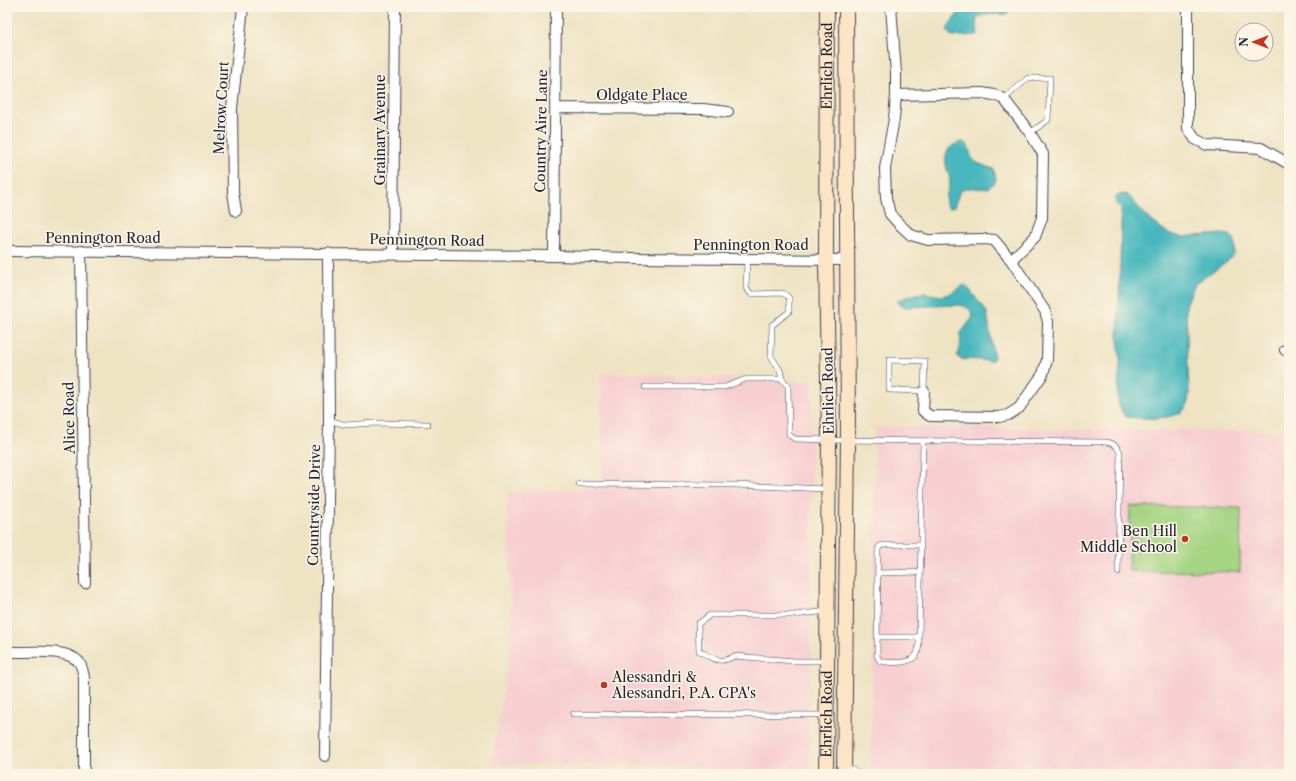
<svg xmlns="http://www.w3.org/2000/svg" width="1296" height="781" viewBox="0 0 1296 781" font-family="'Libre Caslon Text',serif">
  <rect width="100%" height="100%" fill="#fcf5e5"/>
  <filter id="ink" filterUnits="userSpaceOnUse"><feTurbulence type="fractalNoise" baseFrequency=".025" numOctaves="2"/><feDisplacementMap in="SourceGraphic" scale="8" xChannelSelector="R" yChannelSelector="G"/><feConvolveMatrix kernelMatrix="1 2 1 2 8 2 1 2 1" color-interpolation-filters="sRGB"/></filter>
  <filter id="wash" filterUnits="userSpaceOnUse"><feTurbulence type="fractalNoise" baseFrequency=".012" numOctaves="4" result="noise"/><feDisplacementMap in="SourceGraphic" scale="16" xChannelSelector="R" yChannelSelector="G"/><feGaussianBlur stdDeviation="0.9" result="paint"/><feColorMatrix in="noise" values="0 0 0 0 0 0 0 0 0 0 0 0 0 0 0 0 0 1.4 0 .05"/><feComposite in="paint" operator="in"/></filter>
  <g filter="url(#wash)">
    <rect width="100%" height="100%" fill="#eee3c3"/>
    <!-- built -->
    <path fill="#f7cfd1" d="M600 372 812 382 810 767H813V774H699V766L492 765 512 635 507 492 603 488Z
      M875 427 1289 431V774H871Z"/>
    <!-- green -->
    <path fill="#a6d584" stroke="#647c60" d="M1130 506 1241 508 1240 572 1129 571Z"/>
    <!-- water -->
    <path fill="#47b7bd" stroke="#346c7c" d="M961 7H1011L1007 14 983 15 976 20 978 33 977 35 952 37 947 31C949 21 959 16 961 7Z
      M963 142C974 147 966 156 976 162 981 165 988 167 994 169L996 180C988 193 981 187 969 188 966 188 963 190 960 191L954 207 948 208C942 199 949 191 950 182 950 177 948 174 947 170 943 154 947 145 963 142Z
      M1127 194 1150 220 1168 233 1181 237 1221 234 1230 235 1234 239 1235 246 1234 254 1228 261 1195 284 1186 305 1189 395C1188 399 1188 404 1186 407 1178 422 1140 418 1126 417 1111 402 1121 378 1120 360 1120 353 1119 347 1118 341L1121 225V209L1116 204V197L1119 195Z
      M965 285 969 289 987 312 994 358 991 361 983 360 960 359 957 356 960 349 961 333 973 317C971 309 968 307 960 305L906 307 899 305 897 302C900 298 918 293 923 293 931 293 938 297 945 295 953 294 957 287 965 285Z"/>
  </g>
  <g filter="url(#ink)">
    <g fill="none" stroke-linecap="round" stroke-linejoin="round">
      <defs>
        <path id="service" d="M1004 99 1028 78H1050L1048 120 1030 133
          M747 260 746 288 751 294 783 293 789 298V312L772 325 771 356 780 370 782 379
          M889 360 925 361 924 391 889 390Z
          M645 387H725L746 379H782L788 386 789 435 795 439 829 440 1106 442C1113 443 1116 445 1120 452L1118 572
          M329 420 346 425 373 423 428 424
          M579 484 736 485 827 489
          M921 545H884L880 546 878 549 877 656 880 661C890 663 911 665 917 654 919 649 919 642 919 637L923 441
          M878 573 920 572
          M878 637H919
          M827 661H795L734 656C720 665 713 658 699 651L698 624 710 615H794L827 611
          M573 714 826 715
          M846 766 859 774"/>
        <path id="minor" d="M891 7 896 73V95L894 119 885 168 886 198 890 214 898 223 911 235 928 240 985 239 994 240 1011 260 1045 311 1048 322 1047 360 1043 374 1019 408 1008 415 999 417 930 416 923 411 924 391
          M1188 7V128L1195 139 1207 145 1261 148 1289 164
          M896 95 982 93 994 95 1004 99 1030 133 1043 154 1042 218 1035 237 1011 260
          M556 108 703 109 728 112
          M236 211 233 192 232 108 243 7
          M7 251 554 256 632 258 847 260
          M81 251 85 583
          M393 254 395 7
          M554 256 556 7
          M1285 350 1289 352
          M7 652C26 653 66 647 79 662 82 666 83 673 84 677V774
          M325 756 329 420 328 253"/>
        <g id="secondary">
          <path id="s1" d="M826 774 829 440 826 260 827 7"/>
          <path d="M844 774 848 440 846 7"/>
        </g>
      </defs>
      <!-- service casing -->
      <use href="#service" stroke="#413f4f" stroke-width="6"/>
      <!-- minor casing -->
      <use href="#minor" stroke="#413f4f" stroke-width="12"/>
      <!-- secondary casing -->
      <use href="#secondary" stroke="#413f4f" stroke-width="16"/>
      <!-- service -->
      <use href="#service" stroke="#fff" stroke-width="5"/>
      <!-- minor -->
      <use href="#minor" stroke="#fff" stroke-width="10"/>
      <!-- secondary -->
      <use href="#secondary" stroke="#fce5c4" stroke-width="14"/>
    </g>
  </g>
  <!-- markers -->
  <g fill="#c8321e" stroke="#fcf5e5" stroke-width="1.5">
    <circle cx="1185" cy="539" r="4"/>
    <circle cx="604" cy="685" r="4"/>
  </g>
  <g text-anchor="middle" stroke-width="3" stroke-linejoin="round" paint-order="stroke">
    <!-- street labels -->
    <g font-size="14" fill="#22223b" stroke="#fcf5e5">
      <text dy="5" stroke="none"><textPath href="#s1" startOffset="708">Ehrlich Road</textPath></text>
      <text x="642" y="100">Oldgate Place</text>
      <text transform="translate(221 108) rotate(-87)" y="5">Melrow Court</text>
      <text transform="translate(380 130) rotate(-90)" y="5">Grainary Avenue</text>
      <text transform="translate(541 131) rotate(-89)" y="5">Country Aire Lane</text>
      <text x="103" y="243">Pennington Road</text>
      <text transform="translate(427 240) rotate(1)" y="5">Pennington Road</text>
      <text x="751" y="250">Pennington Road</text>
      <text transform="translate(828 391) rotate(-91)" y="5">Ehrlich Road</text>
      <text transform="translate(69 418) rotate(-91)" y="5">Alice Road</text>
      <text transform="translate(314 505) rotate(-89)" y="5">Countryside Drive</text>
      <text dy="5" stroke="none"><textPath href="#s1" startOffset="60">Ehrlich Road</textPath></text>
    </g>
    <!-- poi labels -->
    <g font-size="14" fill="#22223b" stroke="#fcf5e5" text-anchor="end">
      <text x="1177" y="536">Ben Hill<tspan x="1177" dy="16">Middle School</tspan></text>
      <text x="612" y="682" text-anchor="start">Alessandri &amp;<tspan x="612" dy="16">Alessandri, P.A. CPA's</tspan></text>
    </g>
  </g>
  <!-- margin -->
  <rect width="1296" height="781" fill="none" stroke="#fcf5e5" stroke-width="24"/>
  <!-- north arrow -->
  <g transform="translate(1254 42) rotate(270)"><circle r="19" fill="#fcf5e5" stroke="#a5a1a1"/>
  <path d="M0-3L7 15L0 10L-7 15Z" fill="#c8321e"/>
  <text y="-6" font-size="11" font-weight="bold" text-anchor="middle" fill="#22223b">N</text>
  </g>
</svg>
